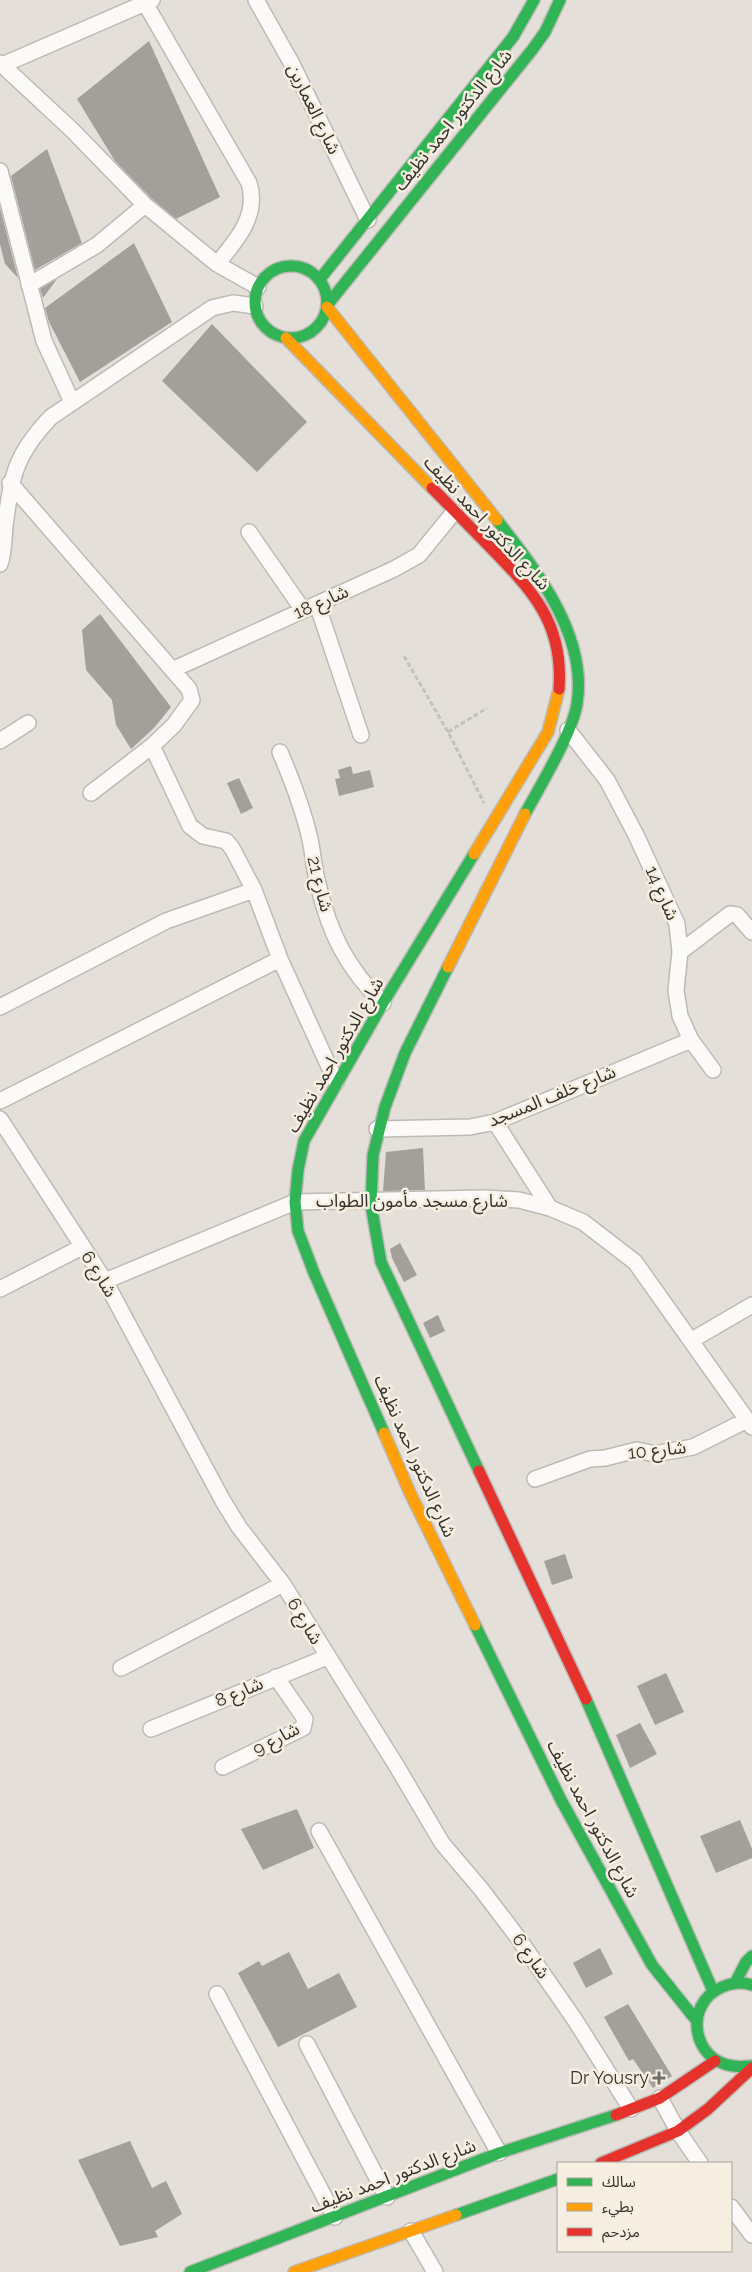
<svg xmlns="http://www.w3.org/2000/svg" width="752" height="2272" viewBox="0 0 752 2272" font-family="Raleway,'Noto Sans Arabic',sans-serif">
  <rect width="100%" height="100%" fill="#e4e0d9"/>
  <!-- building -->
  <path fill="#a39f9a" d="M149 41 220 197 176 219 151 198 115 161 77 99Z
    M47 149 82 243 35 270 11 176Z
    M0 208 18 278 5 264 0 244Z
    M134 243 172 322 80 382 49 322 45 308Z
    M57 279 43 298 40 289Z
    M212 324 307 422 257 472 162 381Z
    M100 614 171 707 154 728 131 749 116 725 112 700 86 670 82 630Z
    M351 766 353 774 370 770 374 787 339 796 335 779 340 778 338 770Z
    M239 778 253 808 241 814 227 783Z
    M423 1148 425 1190 383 1191 386 1152Z
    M400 1243 417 1275 404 1282 392 1258 390 1249Z
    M438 1315 445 1331 430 1338 423 1323Z
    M565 1554 573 1578 552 1585 544 1561Z
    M666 1673 684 1712 655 1725 637 1686Z
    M640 1723 657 1754 630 1768 616 1735Z
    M297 1809 314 1848 263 1870 241 1829Z
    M740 1820 752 1849V1858L716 1873 700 1836Z
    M600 1948 613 1974 586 1988 573 1963Z
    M289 1952 308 1989 339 1973 357 2007 278 2047 238 1973 259 1961 262 1966Z
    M628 2004 672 2076 653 2088 633 2059 629 2061 604 2017Z
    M130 2141 152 2188 166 2181 182 2214 155 2231 158 2237 120 2246 78 2160Z"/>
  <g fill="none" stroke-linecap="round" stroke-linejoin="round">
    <defs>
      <path id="street" d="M256 0 292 64 368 220
        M145 3 249 183C259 215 237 240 217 264
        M0 63 72 130 145 205 217 264 258 287
        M0 66 152 0
        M0 171 44 341 72 402
        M29 285 97 245 145 205
        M10 483 189 689 192 700 174 725 152 746 91 793
        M249 532 303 610
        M0 564C4 552 4 538 5 526 12 474 15 455 51 417L212 308 233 303 255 306
        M317 604 361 735
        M172 670 394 569 419 555 454 512
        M568 730 607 780 636 835 677 924 680 952 676 990 680 1016 691 1040 713 1070
        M0 741 28 723
        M152 746 190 826 203 836 226 841 232 848 254 890 280 959 336 1082
        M280 752C292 780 303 809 310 839 313 854 314 869 318 884 329 932 347 969 383 1003
        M680 952 730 914 737 915 752 932
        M0 1007 166 921 254 890
        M0 1101 280 959
        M0 1119 105 1281 223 1501 239 1527 283 1584 396 1765 442 1843 481 1889 516 1935 575 2020 631 2109
        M495 1122 550 1208
        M377 1129 470 1127 495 1122 691 1040
        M105 1281 295 1202 484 1198 519 1200 550 1208 583 1222 635 1262 752 1427
        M0 1289 82 1247
        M692 1340 752 1305
        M535 1479 590 1459 605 1458 637 1450 655 1454 693 1447 747 1420
        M121 1668 283 1584
        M151 1729 327 1657
        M223 1767 303 1728 305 1719 276 1677
        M319 1831 499 2153
        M217 1994 335 2217
        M307 2044 387 2197
        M660 2098 678 2131 700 2163
        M731 2207 752 2235
        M411 2231 435 2272"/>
      <path id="fast" d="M255 302a36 36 0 1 1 72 0a36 36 0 1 1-72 0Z
        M320 279 513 37 534 0
        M328 304 532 50 545 32 560 0
        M497 520C536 570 588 635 577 704 572 734 540 786 525 814
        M448 967 405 1053 385 1107 373 1155 371 1205 381 1262 479 1471
        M384 1433 314 1273 298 1231 295 1202 298 1170 304 1141 383 1003 474 854
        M475 1625 561 1800 652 1965 696 2020
        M586 1699 713 1991
        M735 1983 746 1962 752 1956
        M752 1985C741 1981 732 1983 722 1987 683 2004 692 2061 733 2066 739 2067 746 2066 752 2066
        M456 2215 558 2179
        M190 2272 499 2153 616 2115"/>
      <path id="slow" d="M327 307 497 520
        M286 338 432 488
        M474 854 548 732 559 689
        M448 967 525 814
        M384 1433 410 1493 475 1625
        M294 2272 456 2215"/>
      <path id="jam" d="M432 488C451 507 470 527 489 546 532 590 564 623 559 689
        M479 1471 586 1699
        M616 2115 660 2098 715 2061
        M601 2163 678 2131 708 2109 752 2068"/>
    </defs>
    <!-- street casing -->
    <use href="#street" stroke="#bcbab4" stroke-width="18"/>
    <!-- fast casing -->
    <use href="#fast" stroke="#bcbab4" stroke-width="14"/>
    <!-- slow casing -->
    <use href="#slow" stroke="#bcbab4" stroke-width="14"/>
    <!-- jam casing -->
    <use href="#jam" stroke="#bcbab4" stroke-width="14"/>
    <!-- path -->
    <path stroke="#c3c1bd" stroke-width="3" stroke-dasharray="5 2.5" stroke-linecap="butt" d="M404 656 448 732 484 803
      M448 732 487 708"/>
    <!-- street -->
    <use href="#street" stroke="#fbfaf9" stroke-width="15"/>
    <!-- fast -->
    <use href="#fast" stroke="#30b455" stroke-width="11"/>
    <!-- slow -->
    <use href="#slow" stroke="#ff9f0a" stroke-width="11"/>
    <!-- jam -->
    <use href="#jam" stroke="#e5322d" stroke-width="11"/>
  </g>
  <!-- markers -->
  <path fill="#726f69" stroke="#f6efe1" stroke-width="2" d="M656.5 2070.5h5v5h5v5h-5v5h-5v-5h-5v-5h5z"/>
  <g text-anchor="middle" stroke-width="5" stroke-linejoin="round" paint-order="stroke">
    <!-- street labels -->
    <g font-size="18" fill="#34322d" stroke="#f6efe1">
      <text transform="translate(314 109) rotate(64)" y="6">شارع العمارين</text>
      <text transform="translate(453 120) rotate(-51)" y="6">شارع الدكتور احمد نظيف</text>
      <text transform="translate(487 523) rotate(47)" y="6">شارع الدكتور احمد نظيف</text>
      <text transform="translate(321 602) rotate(-24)" y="6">شارع 18</text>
      <text transform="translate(320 884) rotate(76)" y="6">شارع 21</text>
      <text transform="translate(662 893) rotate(66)" y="6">شارع 14</text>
      <text transform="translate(335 1055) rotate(-60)" y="6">شارع الدكتور احمد نظيف</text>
      <text transform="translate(552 1096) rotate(-22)" y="6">شارع خلف المسجد</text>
      <text x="412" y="1207">شارع مسجد مأمون الطواب</text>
      <text transform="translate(99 1274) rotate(58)" y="6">شارع 6</text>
      <text transform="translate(657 1450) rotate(-6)" y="6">شارع 10</text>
      <text transform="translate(415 1456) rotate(66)" y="6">شارع الدكتور احمد نظيف</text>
      <text transform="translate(305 1621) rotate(59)" y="6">شارع 6</text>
      <text transform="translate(239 1692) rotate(-23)" y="6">شارع 8</text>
      <text transform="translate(276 1739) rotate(-28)" y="6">شارع 9</text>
      <text transform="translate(593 1819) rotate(62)" y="6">شارع الدكتور احمد نظيف</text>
      <text transform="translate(531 1956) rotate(55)" y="6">شارع 6</text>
      <text transform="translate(393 2176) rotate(-21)" y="6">شارع الدكتور احمد نظيف</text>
    </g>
    <!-- poi labels -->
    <g font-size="18" fill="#34322d" stroke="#f6efe1" text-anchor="end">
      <text x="649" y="2084">Dr Yousry</text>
    </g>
  </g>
  <!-- legend -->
  <rect x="557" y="2162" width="175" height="90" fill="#f6efe1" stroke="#a8a399"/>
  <rect x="567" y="2178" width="25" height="8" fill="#30b455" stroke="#a8a399"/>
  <text x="602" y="2187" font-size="15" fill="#34322d">سالك</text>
  <rect x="567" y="2203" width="25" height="8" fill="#ff9f0a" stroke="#a8a399"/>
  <text x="602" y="2212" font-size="15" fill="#34322d">بطيء</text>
  <rect x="567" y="2228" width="25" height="8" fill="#e5322d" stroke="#a8a399"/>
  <text x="602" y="2237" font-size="15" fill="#34322d">مزدحم</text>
</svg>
